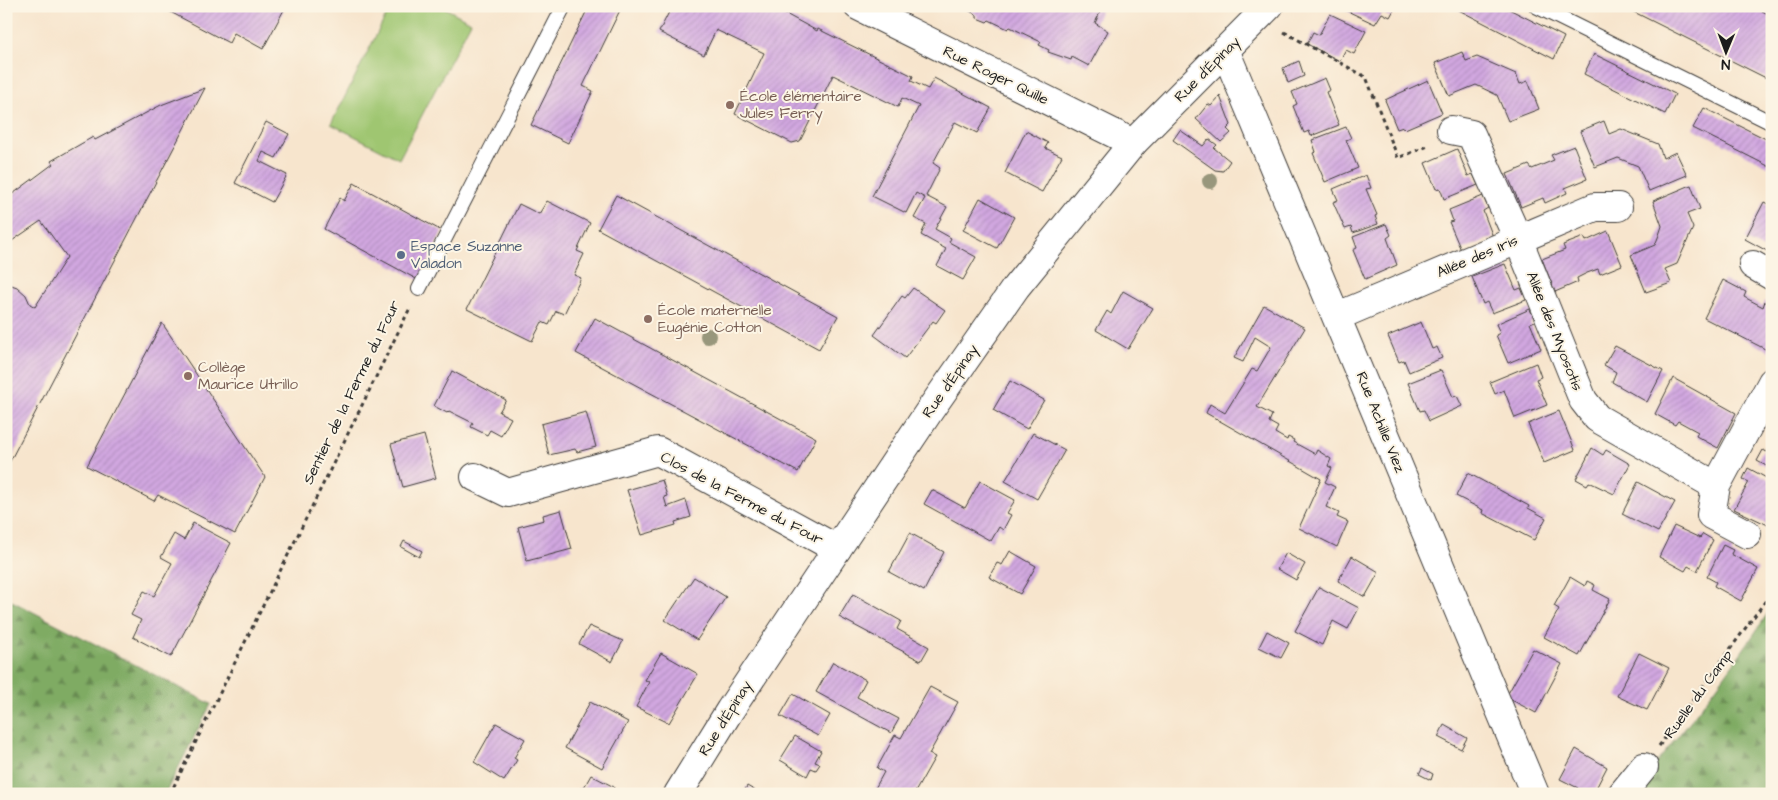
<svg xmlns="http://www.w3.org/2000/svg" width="1778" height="800" viewBox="0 0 1778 800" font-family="'Architects Daughter',sans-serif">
  <defs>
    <pattern id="forest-firs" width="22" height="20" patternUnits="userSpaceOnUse" patternTransform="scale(1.25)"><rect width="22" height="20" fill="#7fab63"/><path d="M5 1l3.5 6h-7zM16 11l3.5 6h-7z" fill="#678a51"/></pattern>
    <pattern id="building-hatch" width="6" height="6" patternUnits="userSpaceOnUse" patternTransform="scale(1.25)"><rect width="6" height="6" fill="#d1a7e0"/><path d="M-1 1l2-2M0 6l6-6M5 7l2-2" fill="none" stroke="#b38fc0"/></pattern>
  </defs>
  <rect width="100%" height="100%" fill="#fcf5e5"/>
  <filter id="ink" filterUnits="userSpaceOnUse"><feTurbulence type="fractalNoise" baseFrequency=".02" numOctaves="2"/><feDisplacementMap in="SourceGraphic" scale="10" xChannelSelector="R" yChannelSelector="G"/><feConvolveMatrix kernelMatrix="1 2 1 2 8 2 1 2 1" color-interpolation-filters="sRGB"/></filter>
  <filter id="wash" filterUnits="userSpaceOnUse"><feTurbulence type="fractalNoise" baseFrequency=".0096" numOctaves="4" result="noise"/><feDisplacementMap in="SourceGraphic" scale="20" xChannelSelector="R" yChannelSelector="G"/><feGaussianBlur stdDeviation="1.12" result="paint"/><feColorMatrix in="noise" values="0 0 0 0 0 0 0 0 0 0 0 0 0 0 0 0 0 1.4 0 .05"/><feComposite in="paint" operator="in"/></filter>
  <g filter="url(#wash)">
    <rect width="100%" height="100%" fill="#f7e5cd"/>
    <!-- forest -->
    <path fill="url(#forest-firs)" stroke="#4e6440" d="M6 598 211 704 165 794H6Z
      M1772 607V794H1630C1683 732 1728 675 1772 607Z"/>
    <!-- pitch -->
    <path fill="#9fc671" stroke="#5e7146" d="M391 6H441L471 22 399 159 331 124Z"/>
    <g id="blocks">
      <!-- building -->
      <path fill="url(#building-hatch)" d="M159 6H286L263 49 234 33 229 43Z
        M589 6H622L583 86 593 91 568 143 531 125Z
        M667 6H771L817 31 818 29 913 76 911 81 928 89 934 78 991 108 977 133 955 122 933 163 940 168 926 196 947 207 935 229 951 238 949 242 976 257 963 280 937 266 946 249 921 235 926 224 914 218 925 198 916 193 906 213 872 196 919 106 902 98 898 107 833 75 800 141 792 143 735 114 764 53 716 30 704 55 659 32 671 8Z
        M961 6H1103L1095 23 1108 31 1089 66 1072 57 1071 60 1048 52 1049 50 1039 45 1041 42 1010 27 1008 29 989 20 987 22 977 18V15Z
        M1345 6H1396L1390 17 1382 13 1375 24 1343 9Z
        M1451 6H1503L1564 37 1554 59Z
        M1622 6H1752L1772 16V81Z
        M1330 14 1366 31 1354 54 1346 50 1340 61 1307 44 1313 32 1319 35Z
        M1462 52 1466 61 1477 57 1516 74 1520 84 1528 81 1539 109 1508 121 1497 95 1476 85 1449 96 1435 63Z
        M1594 54 1675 94 1665 114 1584 74Z
        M1299 61 1304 76 1288 83 1283 68Z
        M1325 78 1330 90 1326 92 1339 125 1311 136 1309 131 1304 133 1293 106 1297 104 1292 92Z
        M1428 80 1442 113 1405 129 1403 127 1397 129 1385 100Z
        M205 88 8 465 6 472V283L17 287 26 295 30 304 35 307 67 257 41 221 6 245V199L53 164 51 161 93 137 95 140 161 105Z
        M1220 96 1231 125 1227 129 1231 133 1221 142 1196 119 1208 104 1211 106Z
        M1704 108 1772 142V168L1693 128Z
        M1604 121 1609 134 1621 129 1658 144 1663 158 1676 152 1687 175 1649 191 1638 166 1618 158 1595 167 1580 131Z
        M266 122 289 134 276 158 263 152 259 161 287 175 272 202 235 183Z
        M1346 127 1351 138 1346 140 1358 168 1325 182 1313 153 1316 152 1312 140Z
        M1180 130 1203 146 1209 139 1217 145 1214 148 1230 161 1223 171 1215 170 1173 140Z
        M1026 131 1048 143 1045 148 1062 156 1042 192 1005 173Z
        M1574 146 1587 179 1565 188 1567 193 1545 203 1543 198 1521 207 1507 174 1529 165 1532 169 1542 165 1554 160 1551 155Z
        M1457 149 1468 176 1473 174 1478 185 1444 199 1440 188 1436 189 1425 163Z
        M1366 175 1371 188 1366 189 1377 215 1375 216 1378 224 1353 233 1351 227 1345 229 1333 202 1338 200 1333 189Z
        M354 183 442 231 420 281 324 229 340 198 344 201Z
        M1691 185 1700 209 1687 214 1693 228 1677 264 1665 269 1671 283 1646 292 1631 255 1655 245 1659 235 1662 226 1653 201Z
        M616 195 838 316 819 349 598 229Z
        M1483 196 1488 208 1483 211 1493 237 1461 250 1449 222 1453 221 1449 210Z
        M980 198 1014 217 997 248 963 230Z
        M547 201 590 223 577 251 584 254 574 275 581 278 564 314 556 311 549 325 542 322 532 341 467 309 519 204 539 214Z
        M1764 202 1772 206V247L1767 251 1745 239Z
        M1386 224 1391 235 1387 238 1397 265 1365 279 1353 250 1357 248 1353 237Z
        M1608 231 1622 265 1600 274 1598 269 1587 273 1577 278 1578 282 1555 292 1542 259 1565 250 1563 245 1584 237 1586 241Z
        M1505 264 1516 290 1521 288 1526 300 1492 313 1487 302 1483 304 1472 277Z
        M1723 280 1746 292 1744 297 1763 307 1765 301 1772 305V346L1769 351 1704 318Z
        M913 288 945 310 936 323 933 321 905 358 874 335 902 296 905 298Z
        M1123 291 1153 308 1128 349 1096 330 1107 311 1111 314Z
        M1264 305 1305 328 1257 407 1272 415 1269 422 1278 427 1275 433 1287 440 1288 437 1294 440 1293 442 1315 454 1317 450 1331 459 1328 466 1332 468 1325 482 1335 487 1326 507 1339 513 1337 517 1348 522 1337 547 1299 528 1321 479 1206 413 1210 404 1225 413 1252 369 1257 371 1271 347 1255 337 1243 362 1234 358Z
        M1530 309 1535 321 1530 323 1541 349 1508 363 1496 335 1500 333 1496 324Z
        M595 318 816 438 798 472 576 353Z
        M1421 322 1432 349 1437 347 1442 358 1409 372 1404 360 1399 362 1388 336Z
        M162 323 265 477 235 534 158 495 154 501 87 466Z
        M1615 346 1663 371 1647 402 1612 382 1616 372 1604 365Z
        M1536 363 1541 377 1536 379 1547 405 1515 418 1504 390 1495 394 1490 382Z
        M1441 370 1453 397 1457 396 1462 406 1429 421 1424 410 1420 411 1408 383Z
        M452 371 506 400 499 412 511 418 501 436 490 430 487 435 471 427 473 423 449 411 447 413 434 406Z
        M1673 378 1736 413 1718 448 1696 436 1698 432 1678 421 1675 425 1655 414Z
        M1010 381 1044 400 1027 429 993 410Z
        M1559 411 1575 450 1544 463 1528 424Z
        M586 412 596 447 577 452 575 449 549 455 541 424Z
        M1033 433 1065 450 1037 499 1005 481Z
        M424 435 436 478 403 487 391 444Z
        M1772 442V469L1757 461 1763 450 1767 452Z
        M1592 448 1603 455 1606 450 1630 464 1614 494 1589 482 1587 485 1576 479Z
        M1748 468 1772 481V517L1768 525 1734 509 1749 482 1743 479Z
        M1468 473 1529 506 1528 508 1546 518 1534 540 1482 513 1483 510 1456 496Z
        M662 480 667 496 664 497 667 507 686 500 691 517 675 522 676 525 642 535 627 490Z
        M980 481 1015 500 1007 513 1011 515 1003 530 999 527 991 541 924 504 932 490 965 508Z
        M1638 482 1675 502 1658 532 1622 514Z
        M561 510 572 549 527 561 518 527 544 520 543 515Z
        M193 523 231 543 171 657 133 637 141 620 131 615 144 591 154 596 172 563 161 557 174 534 184 540Z
        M1674 526 1700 538 1703 534 1713 540 1697 571 1688 566 1685 571 1659 557Z
        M910 533 944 552 924 591 889 572Z
        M404 541 422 551 419 557 401 547Z
        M1723 545 1733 550 1731 554 1758 569 1741 601 1714 586 1716 582 1707 577Z
        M1010 551 1036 566 1020 594 989 577 997 563 1002 565Z
        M1286 553 1305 564 1296 580 1277 569Z
        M1352 556 1379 572 1365 597 1338 581Z
        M694 577 726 597 697 640 665 620Z
        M1570 577 1585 586 1587 581 1595 585 1593 590 1610 599 1579 656 1544 637 1559 609 1554 606Z
        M1319 587 1359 608 1348 629 1333 621 1322 645 1295 631Z
        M853 594 901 621 897 629 929 647 921 661 839 617Z
        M589 626 623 641 612 662 579 644Z
        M1267 631 1289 643 1281 658 1259 647Z
        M1533 649 1562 664 1536 713 1506 697Z
        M661 653 698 674 669 723 636 707 649 682 645 680Z
        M1639 653 1669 668 1647 710 1617 696Z
        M833 662 866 680 857 697 899 719 891 733 816 692Z
        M930 687 958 702 929 754 935 757 914 794H872L884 772 877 768 895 735 901 738Z
        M793 694 830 715 818 736 780 716Z
        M590 702 628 722 602 768 565 748Z
        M496 723 525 739 514 758 517 760 504 781 474 762Z
        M1444 725 1467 738 1461 749 1438 737Z
        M795 736 821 751 815 762 820 764 816 770 811 768 807 776 780 760Z
        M1576 749 1607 767 1593 794 1585 791 1584 794H1575L1578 788 1560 779Z
        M1422 768 1433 774 1431 780 1419 774Z
        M591 775 614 787 611 794H577L580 788 583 789Z
        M747 786 761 794H743Z"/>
    </g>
  </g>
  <g filter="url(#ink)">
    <use href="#blocks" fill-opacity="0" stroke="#3d3a37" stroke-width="1"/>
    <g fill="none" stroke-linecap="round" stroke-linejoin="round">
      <defs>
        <path id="service" d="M1536 6 1772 123
          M419 289 564 6"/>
        <path id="minor" d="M858 6 1133 143
          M1225 50 1535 794
          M1451 130 1471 134 1518 239 1583 400 1597 418 1716 486
          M1753 265 1772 276
          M1338 316 1595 207H1618
          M475 477 508 493 658 451 837 549
          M1747 534 1711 515 1716 486 1772 382
          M1622 794 1644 767"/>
        <path id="secondary" d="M678 794 730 710 837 549 930 410 1016 287 1133 143 1269 6"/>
      </defs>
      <!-- service casing -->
      <use href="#service" stroke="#3d3a37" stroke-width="16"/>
      <!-- minor casing -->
      <use href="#minor" stroke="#3d3a37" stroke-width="30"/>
      <!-- secondary casing -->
      <use href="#secondary" stroke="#3d3a37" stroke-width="30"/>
      <!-- path -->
      <path stroke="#3d3a37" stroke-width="3" stroke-dasharray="4 4" stroke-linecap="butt" d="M1284 32 1366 77 1398 158 1428 146
        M1659 746 1772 592
        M170 794 410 308"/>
      <!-- service -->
      <use href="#service" stroke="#fff" stroke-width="14"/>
      <!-- minor -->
      <use href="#minor" stroke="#fff" stroke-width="28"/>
      <!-- secondary -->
      <use href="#secondary" stroke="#fff" stroke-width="28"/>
    </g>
    <!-- trees -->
    <g fill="#98977c">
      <circle cx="1210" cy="181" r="8"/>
      <circle cx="708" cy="336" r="8"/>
    </g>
  </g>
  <!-- markers -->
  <g fill="#8d6e63" stroke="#fcf5e5" stroke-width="2">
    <circle cx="730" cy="105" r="5"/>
    <circle cx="648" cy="319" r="5"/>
    <circle cx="188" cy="376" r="5"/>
  </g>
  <circle fill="#5c6f8a" stroke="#fcf5e5" stroke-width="2" cx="401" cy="255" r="5"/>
  <g text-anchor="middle" stroke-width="4" stroke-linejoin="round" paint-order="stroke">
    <!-- street labels -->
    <g font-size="15" fill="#1c1c1c" stroke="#fcf5e5">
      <text transform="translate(1207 69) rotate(-45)" y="5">Rue d'Épinay</text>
      <text transform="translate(996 75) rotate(26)" y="5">Rue Roger Quille</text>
      <text transform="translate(1477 256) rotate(-23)" y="5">Allée des Iris</text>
      <text transform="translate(1555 331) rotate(68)" y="5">Allée des Myosotis</text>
      <text transform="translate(950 381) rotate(-55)" y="5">Rue d'Épinay</text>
      <text transform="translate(351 392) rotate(-64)" y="5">Sentier de la Ferme du Four</text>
      <text transform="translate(1381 422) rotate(68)" y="5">Rue Achille Viez</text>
      <text transform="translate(742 498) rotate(28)" y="5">Clos de la Ferme du Four</text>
      <text transform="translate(1698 694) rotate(-54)" y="5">Ruelle du Camp</text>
      <text transform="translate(725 718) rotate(-58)" y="5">Rue d'Épinay</text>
    </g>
    <!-- education labels -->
    <g font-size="15" fill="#785e54" stroke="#fcf5e5" text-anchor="start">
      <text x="740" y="101">École élémentaire<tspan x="740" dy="17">Jules Ferry</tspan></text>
      <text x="658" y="315">École maternelle<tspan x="658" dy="17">Eugénie Cotton</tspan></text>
      <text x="198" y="372">Collège<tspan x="198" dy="17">Maurice Utrillo</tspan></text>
    </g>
    <!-- service labels -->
    <g font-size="15" fill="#4e5e75" stroke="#fcf5e5" text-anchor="start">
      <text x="411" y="251">Espace Suzanne<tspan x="411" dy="17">Valadon</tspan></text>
    </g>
  </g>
  <!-- margin -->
  <rect width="1778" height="800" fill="none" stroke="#fcf5e5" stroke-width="25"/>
  <!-- north arrow -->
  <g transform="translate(1726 52) rotate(181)" stroke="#fcf5e5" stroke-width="4" paint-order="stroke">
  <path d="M0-4L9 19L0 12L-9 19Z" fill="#1c1c1c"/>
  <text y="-8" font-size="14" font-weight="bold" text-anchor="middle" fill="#1c1c1c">N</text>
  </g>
</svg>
